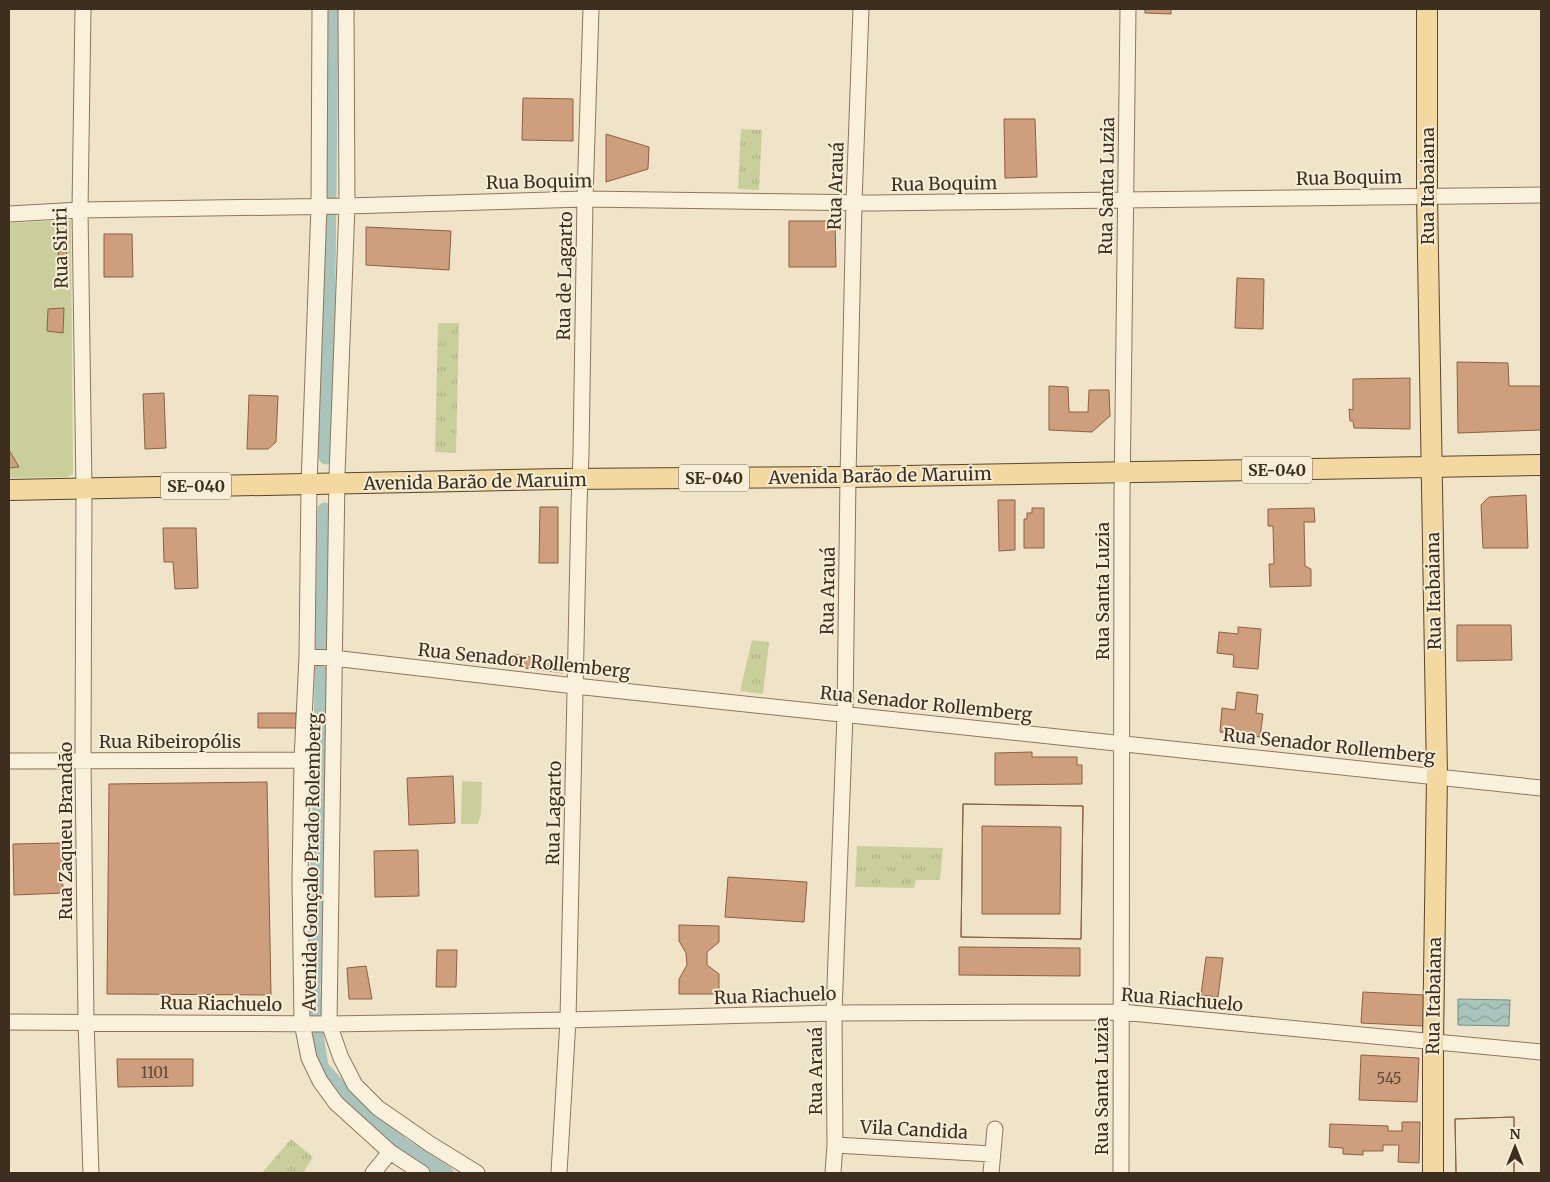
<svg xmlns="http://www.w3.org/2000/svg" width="1550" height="1182" viewBox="0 0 1550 1182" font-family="Merriweather,serif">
  <defs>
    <pattern id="grass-tufts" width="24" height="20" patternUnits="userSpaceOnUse" patternTransform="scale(1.25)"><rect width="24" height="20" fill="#c9cf9b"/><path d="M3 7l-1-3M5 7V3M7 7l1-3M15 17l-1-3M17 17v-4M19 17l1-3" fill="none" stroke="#aeb285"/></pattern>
    <pattern id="water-waves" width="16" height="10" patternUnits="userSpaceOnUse" patternTransform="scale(1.25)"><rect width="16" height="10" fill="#a9c4bc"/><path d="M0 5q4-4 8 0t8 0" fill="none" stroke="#8ba098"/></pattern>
  </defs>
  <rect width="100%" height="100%" fill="#f0e4c8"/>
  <!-- grass -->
  <path fill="url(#grass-tufts)" d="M741 129 762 130 759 190 738 189Z
    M438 323H459L456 453 435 452Z
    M752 640 769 642 763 694 740 691Z
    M857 846 943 848 940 880H916L914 888 855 887Z
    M291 1139 313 1157 303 1173H262Z"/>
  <!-- park -->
  <path fill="#c9cf9b" d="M71 220 73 474 67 477 9 478V223Z
    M462 781 482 782 481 814 478 824H461Z"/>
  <!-- water -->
  <path fill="url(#water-waves)" stroke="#6f938a" d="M1458 999 1510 1000 1509 1026 1458 1025Z"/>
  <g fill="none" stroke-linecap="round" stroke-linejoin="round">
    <!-- canal -->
    <path stroke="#a9c4bc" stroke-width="15" d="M326 457 331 9
      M325 510 320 800 313 990 316 1035 321 1067 352 1102 402 1145 446 1173"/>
  </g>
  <!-- building -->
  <path fill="#cf9f7d" stroke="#8d5f41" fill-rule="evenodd" d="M1145 9H1171V14L1145 13Z
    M523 98 573 99V141L522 140Z
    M1004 119H1035L1037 177 1005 178Z
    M606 134 649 147 648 169 606 182Z
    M789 221H835L836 267H789Z
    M366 227 451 231 449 270 366 265Z
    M104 234H132L133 277H104Z
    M59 246H67L66 259 58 258Z
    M1237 278 1264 279 1263 329 1235 328Z
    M64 308 63 333 47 331 48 309Z
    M1457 362 1508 363 1509 386H1541V430L1458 433Z
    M1410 378V429L1354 428 1353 421H1350L1349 409 1353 410V379Z
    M1049 386 1068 387 1069 412H1088L1089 390H1109L1110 416 1092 432 1049 430Z
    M164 393 166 448 145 449 143 394Z
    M249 395 278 396 276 442 268 449H247Z
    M9 450 19 467 9 468Z
    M1526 495 1528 548H1483L1481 505 1489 497Z
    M998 500H1015V550L999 551Z
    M540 507H558V563H539Z
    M1032 508H1044V548H1024V519H1027V513H1032Z
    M1314 508 1315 522H1304L1305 566 1311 569V586L1270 587 1269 564H1274L1273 526H1268V509Z
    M163 528H196L198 588 175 589 173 562H164Z
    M1457 625H1511L1512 660 1457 661Z
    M1238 627 1261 629 1258 669 1233 667 1234 655 1217 653 1219 632 1238 634Z
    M513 654 564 662 563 673 511 666Z
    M1237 692 1258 695 1256 713 1263 714 1260 737 1220 732 1222 708 1235 710Z
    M258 713H296V728H258Z
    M1032 752V757H1077V765H1082V784L995 785V753Z
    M453 776 455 823 409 825 407 778Z
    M267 782 271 995 107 994 109 784Z
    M963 804 1083 806 1081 939 961 937ZM982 826 1061 827 1060 914H982Z
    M963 804 1083 806 1081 939 961 937Z
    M62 843 63 893 14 895 13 844Z
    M418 850 419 896 375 897 374 851Z
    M728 877 807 882 804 922 725 917Z
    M679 925 719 926V942L707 952V965L719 974V994H679V979L687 965 686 953 679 941Z
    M959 947 1080 948V976L959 975Z
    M437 950H457L456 987H436Z
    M1206 957 1223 958 1218 997 1201 995Z
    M366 966 372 999H349L347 968Z
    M1363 992 1424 995 1423 1026 1361 1023Z
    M1361 1055 1419 1058 1417 1102 1359 1100Z
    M117 1059H193V1086L118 1087Z
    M1514 1117V1173H1456L1455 1119Z
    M1514 1117V1173H1456L1455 1119Z
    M1402 1122H1420L1419 1163 1398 1162 1399 1145H1383V1151H1363V1155L1343 1154V1148L1329 1147 1330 1124 1388 1126V1131H1402Z"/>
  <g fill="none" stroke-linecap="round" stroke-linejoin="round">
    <defs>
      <path id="minor" d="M83 9 80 210 84 488 83 761 86 1021 91 1173
        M320 9 319 206 309 485 307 657 302 760 300 880 302 1023 309 1058 320 1081 336 1103 390 1152 422 1173
        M346 9 347 206 337 475 329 1024 341 1058 355 1085 378 1108 430 1144 477 1173
        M9 214 80 210 347 206 585 199 872 203 1541 195
        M307 657 333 658 575 686 1541 788
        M9 761 302 760
        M9 1022 329 1024 568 1020 834 1013 1121 1012 1541 1052
        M835 1145 992 1154
        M373 1173 390 1152
        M559 1173 568 1020 579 505 581 454 585 199 591 9
        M833 1173 835 1145 834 1013 845 714 848 477 854 203 861 9
        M991 1173 995 1129
        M1121 1173 1122 497 1128 9"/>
      <path id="major" d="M1427 9V196L1437 776 1433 1043V1173
        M9 490 562 479 848 477 1541 465"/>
    </defs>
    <!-- minor casing -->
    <use href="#minor" stroke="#8d765c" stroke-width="17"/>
    <!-- major casing -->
    <use href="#major" stroke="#5b4430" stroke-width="22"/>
    <!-- minor -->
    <use href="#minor" stroke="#faf1dc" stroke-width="15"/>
    <!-- major -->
    <use href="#major" stroke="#f3d9a0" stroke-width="20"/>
  </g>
  <g text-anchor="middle" stroke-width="4" stroke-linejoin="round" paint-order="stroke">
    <!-- number labels -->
    <g font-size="15" fill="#624a37">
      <text x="155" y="1078">1101</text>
      <text x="1389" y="1084">545</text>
    </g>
    <!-- shield labels -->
    <g fill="#f7eed8" stroke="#756857" stroke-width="1">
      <rect x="1242" y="456.5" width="70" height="27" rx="4"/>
      <rect x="679" y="464.5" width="70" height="27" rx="4"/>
      <rect x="161" y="472.5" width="70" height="27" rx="4"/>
    </g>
    <g font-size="16" font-weight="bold" fill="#3d2e20">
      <text x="1277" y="476">SE-040</text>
      <text x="714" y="484">SE-040</text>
      <text x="196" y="492">SE-040</text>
    </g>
    <!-- street labels -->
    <g font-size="18" fill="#3d2e20" stroke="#f7eed8">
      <text transform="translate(1349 178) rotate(-1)" y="6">Rua Boquim</text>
      <text transform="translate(539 182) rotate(-1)" y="6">Rua Boquim</text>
      <text transform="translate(944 184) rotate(-1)" y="6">Rua Boquim</text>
      <text transform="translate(836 186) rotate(-88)" y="6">Rua Arauá</text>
      <text transform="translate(1107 186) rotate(-89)" y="6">Rua Santa Luzia</text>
      <text transform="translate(1428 186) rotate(-90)" y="6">Rua Itabaiana</text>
      <text transform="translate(61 248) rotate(-91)" y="6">Rua Siriri</text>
      <text transform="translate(565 276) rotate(-89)" y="6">Rua de Lagarto</text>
      <text transform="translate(880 476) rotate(-1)" y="6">Avenida Barão de Maruim</text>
      <text transform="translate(475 482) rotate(-1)" y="6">Avenida Barão de Maruim</text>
      <text transform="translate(828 591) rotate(-89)" y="6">Rua Arauá</text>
      <text transform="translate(1103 591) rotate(-90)" y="6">Rua Santa Luzia</text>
      <text transform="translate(1434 591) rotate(-91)" y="6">Rua Itabaiana</text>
      <text transform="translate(524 661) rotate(6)" y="6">Rua Senador Rollemberg</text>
      <text transform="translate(926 704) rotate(6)" y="6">Rua Senador Rollemberg</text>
      <text x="170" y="748">Rua Ribeiropólis</text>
      <text transform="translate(1329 746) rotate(6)" y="6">Rua Senador Rollemberg</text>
      <text transform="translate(554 813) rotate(-89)" y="6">Rua Lagarto</text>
      <text transform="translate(66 831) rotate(-90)" y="6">Rua Zaqueu Brandão</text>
      <text transform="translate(312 862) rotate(-89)" y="6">Avenida Gonçalo Prado Rolemberg</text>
      <text transform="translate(775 996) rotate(-2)" y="6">Rua Riachuelo</text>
      <text transform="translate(1434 996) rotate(-89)" y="6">Rua Itabaiana</text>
      <text transform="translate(1182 1000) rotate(5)" y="6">Rua Riachuelo</text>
      <text transform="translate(221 1004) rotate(1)" y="6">Rua Riachuelo</text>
      <text transform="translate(816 1071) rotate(-90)" y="6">Rua Arauá</text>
      <text transform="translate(1102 1086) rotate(-90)" y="6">Rua Santa Luzia</text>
      <text transform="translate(914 1130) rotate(3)" y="6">Vila Candida</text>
    </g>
  </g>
  <!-- border -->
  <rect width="1550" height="1182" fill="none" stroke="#3d2e20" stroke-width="20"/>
  <!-- north arrow -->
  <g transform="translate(1515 1147)" stroke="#f7eed8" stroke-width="4" paint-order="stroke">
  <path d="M0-4L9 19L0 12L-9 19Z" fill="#3d2e20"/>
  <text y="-8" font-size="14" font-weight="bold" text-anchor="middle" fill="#3d2e20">N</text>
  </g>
</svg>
